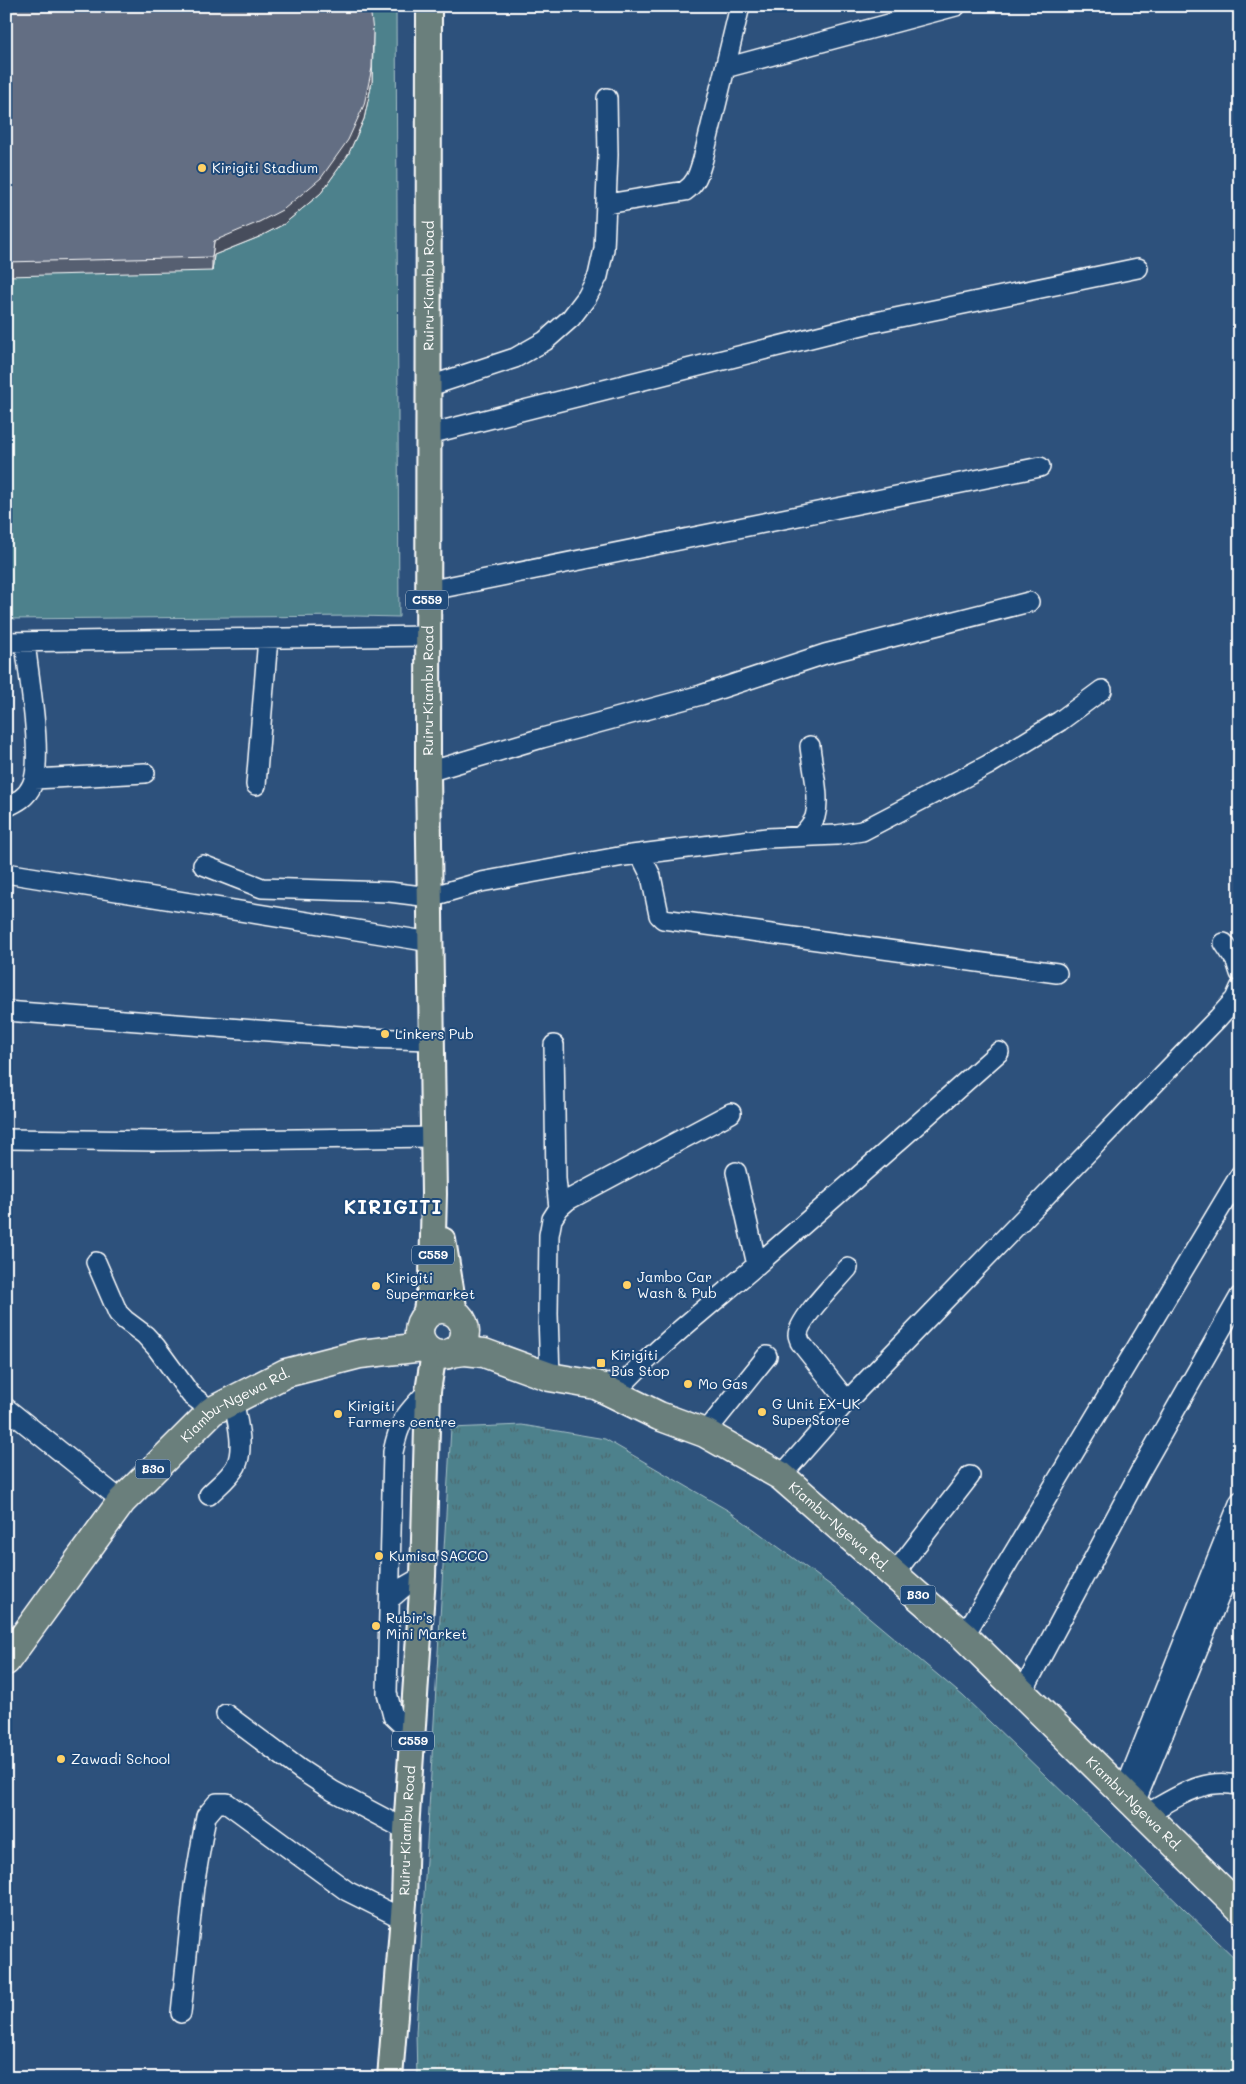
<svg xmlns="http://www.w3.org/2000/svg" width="1246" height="2084" viewBox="0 0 1246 2084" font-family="Mali,sans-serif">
  <defs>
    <pattern id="grass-tufts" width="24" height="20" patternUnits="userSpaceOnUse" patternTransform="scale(1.25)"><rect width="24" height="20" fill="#4e818c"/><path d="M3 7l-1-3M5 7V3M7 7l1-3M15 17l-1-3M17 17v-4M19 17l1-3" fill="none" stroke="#4d696f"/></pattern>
  </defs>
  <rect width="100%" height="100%" fill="#2d517c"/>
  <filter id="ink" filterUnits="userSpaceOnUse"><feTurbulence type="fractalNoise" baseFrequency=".02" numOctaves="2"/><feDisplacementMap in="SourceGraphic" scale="10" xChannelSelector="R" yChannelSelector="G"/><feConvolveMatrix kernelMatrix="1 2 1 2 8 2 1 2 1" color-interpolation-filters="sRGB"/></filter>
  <g filter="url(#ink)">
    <!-- grass -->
    <path fill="url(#grass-tufts)" stroke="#a6c0c6" d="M522 1425 605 1439 729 1511 833 1587 963 1696 1240 1963V2078H417L416 2033 451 1428Z"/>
    <!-- garden -->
    <path fill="#4e818c" stroke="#a6c0c6" d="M6 6H396L399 617 356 616 6 619Z"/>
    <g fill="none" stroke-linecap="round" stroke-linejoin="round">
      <defs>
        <path id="minor" d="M725 68 956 6
          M607 204 685 191C697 183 699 172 703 159L740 6
          M430 386 515 358 545 341 571 318 587 297 598 276 604 249 608 155 607 98
          M429 434 866 324 1138 268
          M427 591 1040 467
          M6 642 428 636
          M428 772 542 738 701 695 825 654 1029 602
          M35 779 145 773
          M256 785 268 638
          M6 807C17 802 27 797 32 785 44 760 28 673 25 642
          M801 836C806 831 812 825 815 817 821 796 812 768 810 746
          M640 854 651 876 659 915 663 919 1057 973
          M203 865 262 888 389 892 430 897 481 882 624 856 767 838 837 835 862 831 988 765 1060 721 1102 690
          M6 873 431 942
          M1224 943 1236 961 1240 973
          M6 1011 362 1038 431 1040
          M554 1045 556 1179 559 1208
          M6 1139 159 1141 433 1137
          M736 1172 757 1265
          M96 1262 118 1313 125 1320 145 1335 156 1347 191 1395 212 1411
          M550 1377 548 1314 549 1235 552 1219 559 1208 568 1200 731 1113
          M597 1385 625 1382C666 1339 713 1303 758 1264 839 1194 919 1123 999 1052
          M847 1401 800 1342C800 1340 798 1337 798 1335 798 1320 837 1281 848 1268
          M6 1408 122 1501
          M705 1433 767 1356
          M781 1476 847 1401 1218 1018 1235 999 1240 988
          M209 1495C218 1486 230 1477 236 1466 245 1448 237 1419 233 1400
          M894 1574 970 1476
          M390 1599 404 1587 423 1576
          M964 1636 1240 1175
          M1022 1693 1141 1470 1240 1296
          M226 1714 301 1770 333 1791 406 1830
          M413 1735 393 1716 387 1693 393 1452C400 1419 405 1415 428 1391
          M1124 1792 1240 1501
          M1135 1803 1240 1546
          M1146 1814C1177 1798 1203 1776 1240 1786
          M181 2013 194 1886 206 1816 217 1803H227L347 1891 403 1919"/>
        <g id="major">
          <path d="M443 1240 455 1313"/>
          <path id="s1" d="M425 1316 432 1275 434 1194 428 772 429 6"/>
          <path id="s2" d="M390 2078 404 1903 406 1830 423 1576 428 1391 434 1353"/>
        </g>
        <g id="highway">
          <circle cx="442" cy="1332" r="23"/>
          <path id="s3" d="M450 1353 465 1351 484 1353 550 1377 596 1385 659 1416 705 1433 781 1476 964 1636 1240 1908"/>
          <path id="s4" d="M6 1661 122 1501 212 1411 286 1373 360 1354 424 1347"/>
        </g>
      </defs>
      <!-- minor casing -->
      <use href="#minor" stroke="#fff" stroke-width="22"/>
      <!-- major casing -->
      <use href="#major" stroke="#fff" stroke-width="28"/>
      <!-- highway casing -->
      <use href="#highway" stroke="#fff" stroke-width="31"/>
      <!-- minor -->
      <use href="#minor" stroke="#1f4a7a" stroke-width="19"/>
      <!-- major -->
      <use href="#major" stroke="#6b7f7c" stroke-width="24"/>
      <!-- highway -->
      <use href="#highway" stroke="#6b7f7c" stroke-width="28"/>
    </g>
    <!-- wall -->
    <path fill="#565f71" stroke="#fff" d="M6 6 373 47 372 82 364 119 348 155 321 193 284 224 259 237 214 255 212 271 6 276Z"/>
    <!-- shaded-wall -->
    <path fill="#464d5c" stroke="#fff" d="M373 32 372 82 364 119 348 155 321 193 284 224 259 237 214 255 212 271V257L214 241Z"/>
    <!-- building -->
    <path fill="#646e83" stroke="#fff" d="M6 6H370L373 32 372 68 364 105 348 140 321 178 284 209 259 222 214 241 212 257 6 262Z"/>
  </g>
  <!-- markers -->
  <g fill="#ffd166" stroke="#1f4a7a" stroke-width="2">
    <circle cx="202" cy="168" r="5"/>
    <circle cx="385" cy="1034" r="5"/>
    <circle cx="627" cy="1285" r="5"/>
    <circle cx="376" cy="1286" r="5"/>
    <rect x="596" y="1358" width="10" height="10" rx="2.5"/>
    <circle cx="688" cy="1384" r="5"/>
    <circle cx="762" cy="1412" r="5"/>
    <circle cx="338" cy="1414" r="5"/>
    <circle cx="379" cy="1556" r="5"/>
    <circle cx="376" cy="1626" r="5"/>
    <circle cx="61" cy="1759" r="5"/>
  </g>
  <g text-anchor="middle" stroke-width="4" stroke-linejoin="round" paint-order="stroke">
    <!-- shield labels -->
    <g fill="#1f4a7a" stroke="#bcc9d7" stroke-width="1">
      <rect x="406" y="590.5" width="42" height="19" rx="4"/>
      <rect x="412" y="1245.5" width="42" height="19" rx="4"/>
      <rect x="135.5" y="1459.5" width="35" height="19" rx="4"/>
      <rect x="900.5" y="1585.5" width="35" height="19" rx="4"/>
      <rect x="392" y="1731.5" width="42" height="19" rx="4"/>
    </g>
    <g font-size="12" font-weight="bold" fill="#fff">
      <text x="427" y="604">C559</text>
      <text x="433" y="1259">C559</text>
      <text x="153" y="1473">B30</text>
      <text x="918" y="1599">B30</text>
      <text x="413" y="1745">C559</text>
    </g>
    <!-- poi labels -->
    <g font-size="14" fill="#fff" stroke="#1f4a7a" text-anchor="start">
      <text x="212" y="173">Kirigiti Stadium</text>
      <text x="395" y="1039">Linkers Pub</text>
      <text x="637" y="1282">Jambo Car<tspan x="637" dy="16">Wash &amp; Pub</tspan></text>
      <text x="386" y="1283">Kirigiti<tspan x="386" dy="16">Supermarket</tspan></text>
      <text x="611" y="1360">Kirigiti<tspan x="611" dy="16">Bus Stop</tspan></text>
      <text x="698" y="1389">Mo Gas</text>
      <text x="772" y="1409">G Unit EX-UK<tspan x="772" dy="16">SuperStore</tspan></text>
      <text x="348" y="1411">Kirigiti<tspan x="348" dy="16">Farmers centre</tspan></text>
      <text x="389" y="1561">Kumisa SACCO</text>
      <text x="386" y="1623">Rubir's<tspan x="386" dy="16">Mini Market</tspan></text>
      <text x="71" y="1764">Zawadi School</text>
    </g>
    <!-- street labels -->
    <g font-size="14" fill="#fff" stroke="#1f4a7a">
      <text dy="5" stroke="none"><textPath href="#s1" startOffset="1031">Ruiru-Kiambu Road</textPath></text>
      <text dy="5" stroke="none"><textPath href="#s1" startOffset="626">Ruiru-Kiambu Road</textPath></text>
      <text dy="5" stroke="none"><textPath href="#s4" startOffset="348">Kiambu-Ngewa Rd.</textPath></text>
      <text dy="5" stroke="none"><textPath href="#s3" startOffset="435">Kiambu-Ngewa Rd.</textPath></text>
      <text dy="5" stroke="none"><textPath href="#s3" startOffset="840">Kiambu-Ngewa Rd.</textPath></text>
      <text dy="5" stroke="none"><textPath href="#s2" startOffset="248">Ruiru-Kiambu Road</textPath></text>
    </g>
    <!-- district labels -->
    <g font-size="19" font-weight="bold" letter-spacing="1" fill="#fff" stroke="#1f4a7a">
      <text x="393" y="1214">KIRIGITI</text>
    </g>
  </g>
  <!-- margin -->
  <rect width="1246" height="2084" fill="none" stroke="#1f4a7a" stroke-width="25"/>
  <rect x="12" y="12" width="1221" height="2059" fill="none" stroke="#fff" stroke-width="2" filter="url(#ink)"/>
</svg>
